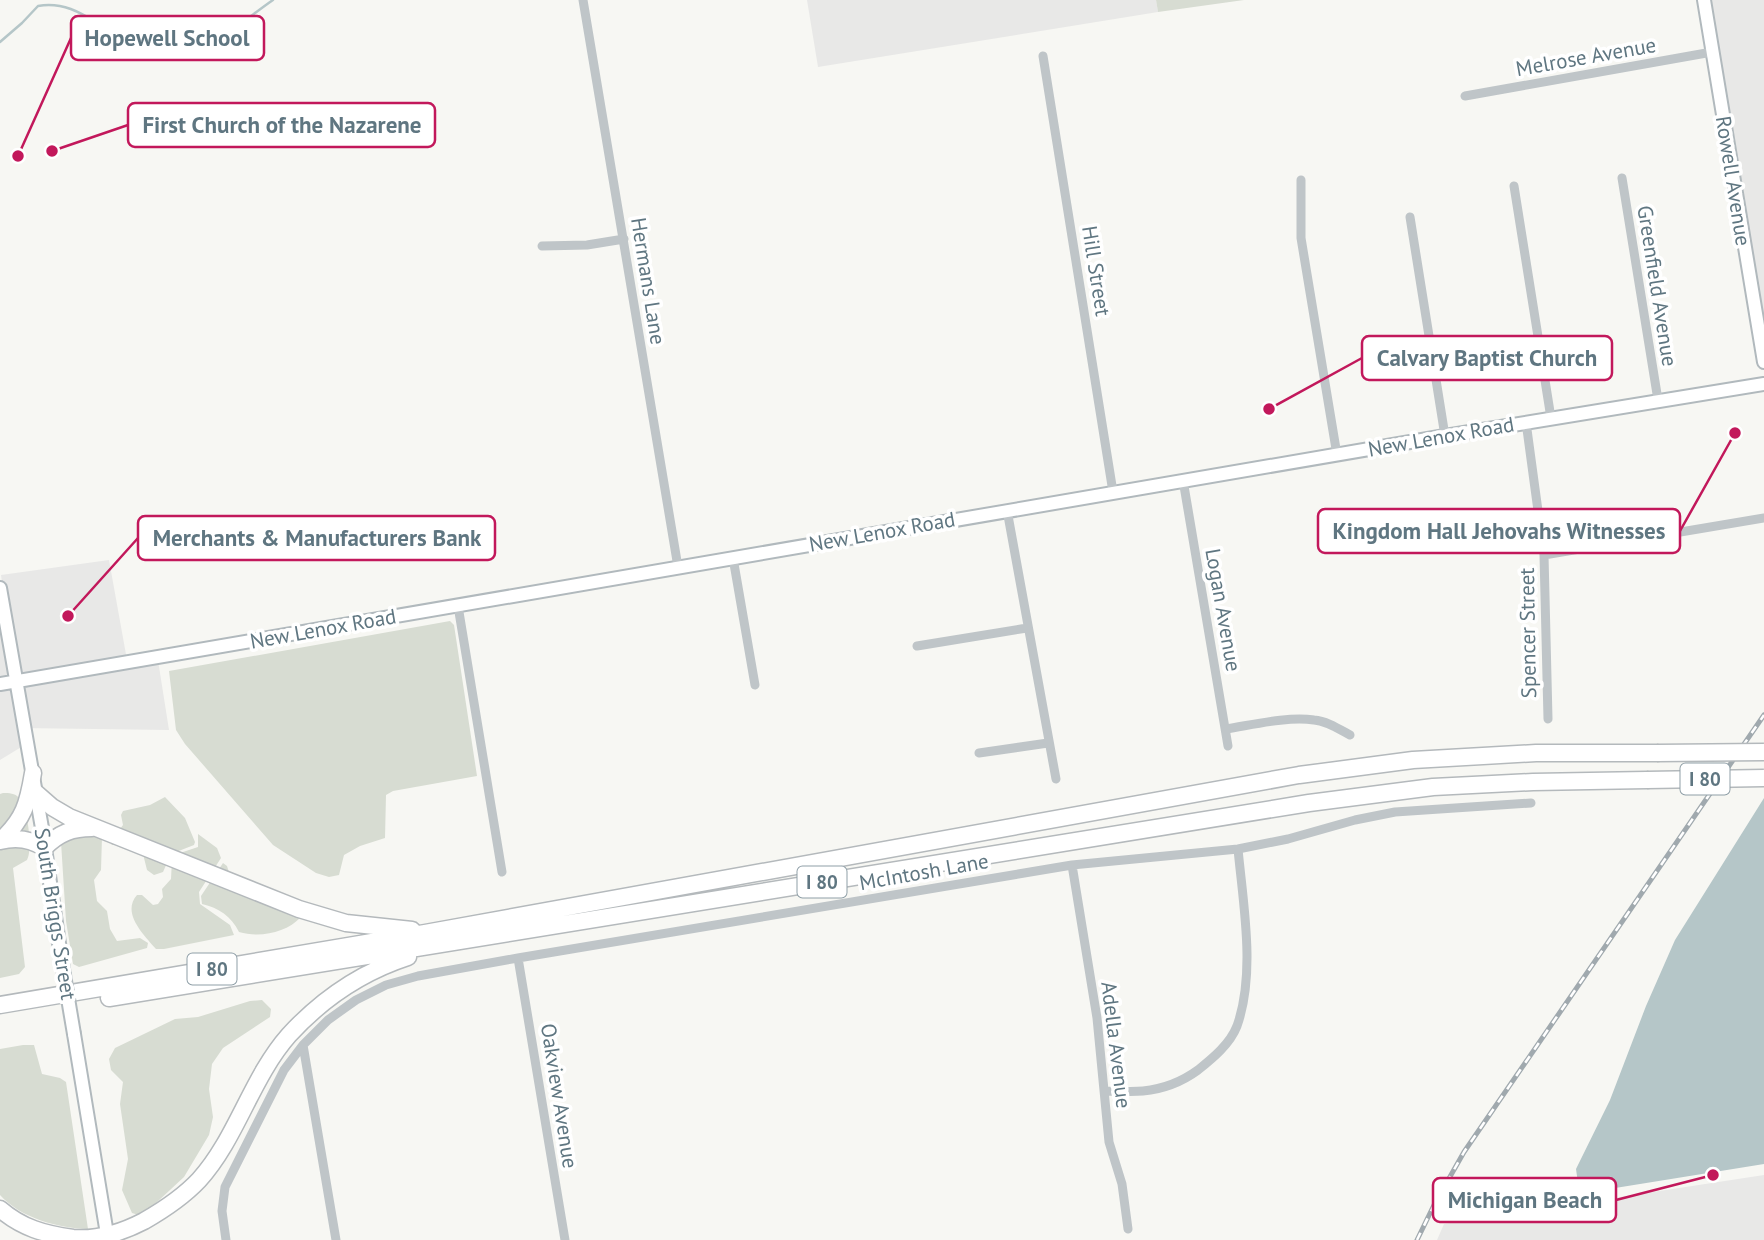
<svg xmlns="http://www.w3.org/2000/svg" width="1764" height="1240" viewBox="0 0 1764 1240" font-family="'PT Sans',sans-serif">
  <rect width="100%" height="100%" fill="#f7f7f3"/>
  <!-- built -->
  <path fill="#e8e8e7" d="M807 0H1156L1158 12 818 67Z
    M1706 0H1764V336Z
    M109 560 127 660 157 654 169 730 20 728 23 746 0 760V635L9 633 1 575Z
    M1764 1175V1240H1437L1444 1224Z"/>
  <!-- green -->
  <path fill="#d7dcd2" d="M1156 0H1244L1158 12Z
    M450 621 454 625 477 776 393 791 386 795 385 838 360 846 344 855 339 875 329 877 316 873 273 845 185 744 176 730 169 671Z
    M3 793C9 793 15 793 19 798 28 808 33 849 27 860L13 868 25 967 19 974 0 978V794Z
    M165 797 185 818 195 842 194 845 171 854 163 872 154 875 147 870 143 854 122 845H112L110 842 123 825 121 815 123 811 150 805Z
    M99 833 102 837 101 870 94 880 97 901 107 911 110 929 117 941 140 938 148 943 147 948 79 967 73 964 66 921 61 842 64 837Z
    M198 834 217 848 221 858 199 892 200 904 230 925 234 935 164 949H156C144 935 121 913 137 895H142L153 905 158 904 163 897 162 889 171 879 172 859 177 854 198 847Z
    M223 863 227 866 233 885 301 917C286 933 260 938 239 932 231 916 219 908 202 904L201 896Z
    M262 1000 271 1009 270 1017 223 1048 212 1064 209 1089 213 1117 209 1135 184 1177 142 1216 132 1213 122 1190 128 1159 120 1104 123 1082 111 1070 109 1059 115 1048 175 1019 198 1017 250 1001Z
    M23 1045H34L42 1074 60 1078 66 1082 88 1229C57 1228 21 1218 0 1195V1049Z"/>
  <!-- water -->
  <path fill="#b5c6c8" d="M1764 798V1164L1609 1189 1591 1190 1578 1183 1576 1169 1610 1100 1646 1006 1675 940Z"/>
  <g fill="none" stroke-linecap="round" stroke-linejoin="round">
    <!-- stream -->
    <path stroke="#b5c6c8" stroke-width="2.5" d="M0 42 22 23 38 6C71 0 92 22 120 36 144 47 191 52 215 40 236 29 254 13 273 0"/>
    <defs>
      <path id="secondary" d="M1704 0 1764 362
        M0 588 42 828 61 957
        M0 684 1445 436 1764 384
        M74 1034 108 1240"/>
      <path id="highway" d="M36 793 52 807 69 817 299 909 346 923 412 930
        M1 840C24 819 28 803 33 773
        M0 841C16 837 30 838 44 848 59 833 72 828 92 828
        M109 998 1309 803 1433 787 1533 782 1647 780
        M0 1005 425 933 1299 775 1413 760 1536 753H1657
        M0 1209C22 1228 44 1234 73 1238 99 1240 121 1233 144 1221 165 1209 183 1197 199 1180 237 1138 251 1078 289 1035 322 999 362 972 408 957"/>
    </defs>
    <!-- secondary casing -->
    <use href="#secondary" stroke="#b1b9bd" stroke-width="16"/>
    <!-- highway casing -->
    <use href="#highway" stroke="#b4b9bc" stroke-width="19"/>
    <!-- street -->
    <path stroke="#bfc5c8" stroke-width="9" d="M583 0 678 567
      M1043 56 1113 492
      M1465 96 1712 52
      M1622 178 1658 400
      M1301 180V238L1337 455
      M1514 186 1551 418
      M1410 217 1445 436
      M542 246 587 245 624 239
      M1526 422 1544 555 1548 719
      M1183 480 1228 746
      M1007 510 1056 779
      M1544 555 1764 518
      M733 558 755 685
      M458 606 502 872
      M917 646 1027 628
      M1226 729C1252 725 1288 716 1314 720 1327 721 1339 729 1350 735
      M979 753 1048 743
      M1072 865 1097 1018 1109 1142 1122 1184 1128 1229
      M518 958 565 1240
      M303 1045 336 1240
      M1106 1091C1118 1091 1131 1092 1143 1091 1163 1089 1183 1081 1198 1070 1213 1058 1230 1044 1237 1026 1256 973 1243 903 1238 849
      M226 1240 222 1211 225 1187 284 1070 303 1045 328 1020 356 1000 386 985 418 976 518 958 1072 865 1238 849 1288 839 1355 820 1395 812 1531 803"/>
    <!-- secondary -->
    <use href="#secondary" stroke="#fff" stroke-width="12"/>
    <!-- highway -->
    <use href="#highway" stroke="#fff" stroke-width="16"/>
    <defs>
      <path id="rail" d="M1417 1240 1434 1205 1464 1152 1764 715"/>
    </defs>
    <!-- rail casing -->
    <use href="#rail" stroke="#a0a9ae" stroke-width="5"/>
    <!-- rail -->
    <use href="#rail" stroke="#fff" stroke-width="2.5" stroke-dasharray="8" stroke-linecap="butt"/>
    <defs>
      <path id="secondary-bridge" d="M61 957 74 1034"/>
      <path id="highway-bridge" d="M1657 753 1764 752
        M1647 780 1764 778"/>
    </defs>
    <!-- secondary-bridge casing -->
    <use href="#secondary-bridge" stroke="#b1b9bd" stroke-width="16" stroke-linecap="butt"/>
    <!-- highway-bridge casing -->
    <use href="#highway-bridge" stroke="#b4b9bc" stroke-width="19" stroke-linecap="butt"/>
    <!-- secondary-bridge -->
    <use href="#secondary-bridge" stroke="#fff" stroke-width="12"/>
    <!-- highway-bridge -->
    <use href="#highway-bridge" stroke="#fff" stroke-width="16"/>
  </g>
  <g text-anchor="middle" stroke-width="7" stroke-linejoin="round" paint-order="stroke">
    <!-- shield labels -->
    <g fill="#fff" stroke="#8f9fa7" stroke-width="2">
      <rect x="1680.5" y="763.5" width="49" height="31" rx="5"/>
      <rect x="797.5" y="866.5" width="49" height="31" rx="5"/>
      <rect x="187.5" y="953.5" width="49" height="31" rx="5"/>
    </g>
    <g font-size="19" font-weight="bold" fill="#5f7681">
      <text x="1705" y="786">I 80</text>
      <text x="822" y="889">I 80</text>
      <text x="212" y="976">I 80</text>
    </g>
    <!-- street labels -->
    <g font-size="21" fill="#5f7681" stroke="#fff">
      <text transform="translate(1586 57) rotate(-10)" y="7">Melrose Avenue</text>
      <text transform="translate(1733 181) rotate(81)" y="7">Rowell Avenue</text>
      <text transform="translate(1096 271) rotate(81)" y="7">Hill Street</text>
      <text transform="translate(648 281) rotate(81)" y="7">Hermans Lane</text>
      <text transform="translate(1657 286) rotate(81)" y="7">Greenfield Avenue</text>
      <text transform="translate(1441 437) rotate(-10)" y="7">New Lenox Road</text>
      <text transform="translate(882 532) rotate(-10)" y="7">New Lenox Road</text>
      <text transform="translate(1223 610) rotate(80)" y="7">Logan Avenue</text>
      <text transform="translate(323 629) rotate(-10)" y="7">New Lenox Road</text>
      <text transform="translate(1528 633) rotate(-91)" y="7">Spencer Street</text>
      <text transform="translate(924 872) rotate(-10)" y="7">McIntosh Lane</text>
      <text transform="translate(55 914) rotate(81)" y="7">South Briggs Street</text>
      <text transform="translate(1116 1045) rotate(83)" y="7">Adella Avenue</text>
      <text transform="translate(559 1096) rotate(81)" y="7">Oakview Avenue</text>
    </g>
  </g>
  <!-- callouts -->
  <path fill="none" stroke="#c2185b" stroke-width="2.5" d="M18 156L71 38M52 151L128 125M1269 409L1362 358M1735 433L1680 531M68 616L138 538M1713 1175L1616 1200"/>
  <g fill="#c2185b" stroke="#fff" stroke-width="2.5">
    <circle cx="18" cy="156" r="7"/>
    <circle cx="52" cy="151" r="7"/>
    <circle cx="1269" cy="409" r="7"/>
    <circle cx="1735" cy="433" r="7"/>
    <circle cx="68" cy="616" r="7"/>
    <circle cx="1713" cy="1175" r="7"/>
  </g>
  <g fill="#fff" stroke="#c2185b" stroke-width="2.5">
    <rect x="71" y="16" width="193" height="44" rx="7"/>
    <rect x="128" y="103" width="307" height="44" rx="7"/>
    <rect x="1362" y="336" width="250" height="44" rx="7"/>
    <rect x="1318" y="509" width="362" height="44" rx="7"/>
    <rect x="138" y="516" width="357" height="44" rx="7"/>
    <rect x="1433" y="1178" width="183" height="44" rx="7"/>
  </g>
  <g font-size="23" text-anchor="middle" font-weight="bold" fill="#5f7681">
    <text x="167" y="46">Hopewell School</text>
    <text x="282" y="133">First Church of the Nazarene</text>
    <text x="1487" y="366">Calvary Baptist Church</text>
    <text x="1499" y="539">Kingdom Hall Jehovahs Witnesses</text>
    <text x="317" y="546">Merchants &amp; Manufacturers Bank</text>
    <text x="1525" y="1208">Michigan Beach</text>
  </g>
</svg>
